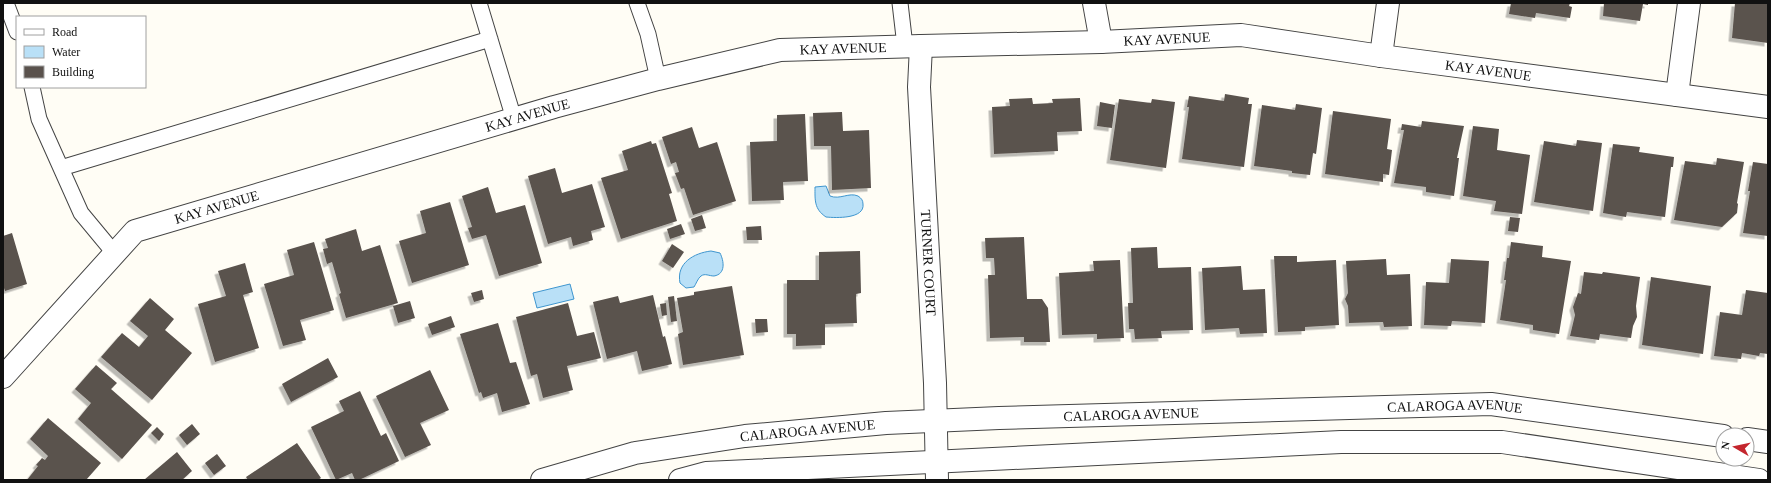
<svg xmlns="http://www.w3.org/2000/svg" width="1771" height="483" viewBox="0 0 1771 483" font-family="'Times New Roman',serif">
  <defs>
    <filter id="shadow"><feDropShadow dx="-3.5" dy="3.5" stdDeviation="0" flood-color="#0004"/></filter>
  </defs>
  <rect width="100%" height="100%" fill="#fffdf5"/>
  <!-- water -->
  <path fill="#b9e0f7" stroke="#3f96cf" d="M826 186 830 196C840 200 849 192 858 196 861 198 863 200 863 204 865 219 836 218 826 217 814 209 815 200 815 187Z
    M711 251 720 253C724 261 726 274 714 276 709 276 705 273 701 276 698 278 696 284 694 287L686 288 680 283C676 263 694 253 711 251Z
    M570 284 574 299 537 308 533 293Z"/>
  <!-- building -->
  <path fill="#5a524d" filter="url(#shadow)" d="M1511 3H1570L1569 6 1572 7 1570 18 1536 13 1535 18 1509 14Z
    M1604 3H1648V5L1643 4 1640 21 1603 16Z
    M1735 3H1768V43L1732 38Z
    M1225 94 1249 98 1248 104H1252L1244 167 1182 159 1189 107H1187L1189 96 1224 101Z
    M1032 98 1033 104 1053 103 1052 99 1080 98 1082 131 1057 132 1058 151 994 154 992 107 1010 106 1009 99Z
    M1119 99 1151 103 1152 99 1175 102 1166 168 1110 160Z
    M1100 102 1115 105 1112 128 1097 126Z
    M1296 104 1322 108 1316 154 1313 153 1310 175 1292 173V171L1254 166 1262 105 1295 110Z
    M1333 111 1391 119 1387 149 1392 150 1389 175 1383 174V182L1325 174Z
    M842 112 843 131 869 130 871 188 832 190 831 146H814L813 113Z
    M805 114 808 181 783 182 784 200 752 201 750 142 777 141V115Z
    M1422 121 1464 126 1457 158H1459L1454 196 1426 192V187L1394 183 1404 130H1401L1402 124 1421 127Z
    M1473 126 1499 129 1497 150 1530 155 1522 214 1494 211 1496 201 1463 196Z
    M692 127 699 148 717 142 736 201 693 215 684 188 681 189 675 173 679 172 676 162 671 164 662 137Z
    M1577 140 1602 143 1593 211 1534 202 1544 141 1576 146Z
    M651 141 652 144 656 143 672 193 669 194 677 221 621 239 601 178 628 170 622 151Z
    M1613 144 1640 147 1639 152 1674 157 1673 167H1671L1665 217 1627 212 1626 217 1603 213Z
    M1717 158 1744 162 1737 203 1738 204 1737 213 1722 227 1674 220 1685 161 1716 165Z
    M1753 162 1768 164V236L1743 233 1750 191H1748Z
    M555 168 562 193 592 184 605 227 591 231 593 240 573 246 571 237 548 244 528 176Z
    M488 187 496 213 525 205 542 263 499 276 486 235 472 239 468 228 472 227 462 196Z
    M450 202 469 265 412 283 399 241 426 233 420 211Z
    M702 215 706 228 695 231 691 219Z
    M1510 217 1520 218 1518 232 1508 231Z
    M681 224 685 234 670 239 667 229Z
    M761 226 762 240H747L746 227Z
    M356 229 362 251 380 245 398 303 346 318 339 294 341 293 332 262 327 264 323 249 328 248 325 239Z
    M12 233 27 284 5 291 3 285V236Z
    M1024 237 1027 299H1042L1048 308 1050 342H1024V337L990 338 988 275H995L994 258H986L985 238Z
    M314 242 334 310 300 320 306 340 283 346 264 284 294 275 287 250Z
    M1511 242 1543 246 1542 257 1571 261 1559 334 1533 330V325L1500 320 1506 280H1504L1507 258H1509Z
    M672 244 684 252 673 268 662 261Z
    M1157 247 1158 268 1191 267 1193 330 1161 331 1162 338 1135 339 1134 329H1129L1128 303H1133L1131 248Z
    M860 251 861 293 856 294 857 323 825 324V345L796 346V334H787V280H819V252Z
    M1274 256H1297V262L1336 260 1339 325 1305 327V331L1278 332Z
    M1386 259 1387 275 1410 274 1412 326 1384 327 1383 322 1349 323 1348 306 1345 299 1348 293 1346 261Z
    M1451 259 1489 261 1485 323 1452 321 1451 326 1424 325 1426 282 1449 283Z
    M1120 260 1124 338 1097 339V334L1062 335 1059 273 1094 271 1093 261Z
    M245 263 253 292 243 295 259 348 215 362 198 304 226 296 218 271Z
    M1241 266 1243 290 1265 289 1267 333 1240 334 1239 328 1205 330 1202 268Z
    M1584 272 1602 274 1603 272 1640 277 1636 306 1637 317 1633 326 1631 338 1600 334 1599 340 1570 336 1575 315 1573 307 1578 293 1581 294Z
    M1651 277 1711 286 1703 354 1642 345Z
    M732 286 744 355 683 365 678 334 683 332 677 298 694 295V292Z
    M482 290 484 299 474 302 471 293Z
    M1746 290 1768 293V354L1760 353 1759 356 1742 353 1741 359 1714 356 1720 312 1742 315Z
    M653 295 663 337 665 336 672 364 642 371 637 351 607 359 593 302 618 296 620 303Z
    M674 296 677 321 671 322 668 297Z
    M150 298 174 319 165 330 192 353 152 400 101 357 122 333 139 347 148 336 130 321Z
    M410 301 415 318 398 323 393 306Z
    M568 303 577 336 594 332 601 358 567 366 573 390 543 398 537 374 531 376 516 317Z
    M666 303 667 315 662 316 660 304Z
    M451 316 455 327 432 335 428 324Z
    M755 319H767L768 332 756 333Z
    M498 323 510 363 516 362 530 404 502 412 497 393 483 398 481 392 479 393 460 334Z
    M328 358 338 377 291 402 282 384Z
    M96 365 117 383 111 389 152 425 122 459 78 419 91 403 75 389Z
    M430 370 449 410 420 423 431 445 405 457 376 396Z
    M360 391 381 436 386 433 399 461 359 480H355L352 473 336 480 311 427 344 411 339 401Z
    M48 418 101 463 86 480H27L38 466 36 465 42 458 45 460 48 456 30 439Z
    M192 424 200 434 187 445 179 435Z
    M157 427 164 434 159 441 151 433Z
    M297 443 321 478 318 480H248L246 477Z
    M177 452 192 471 182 480H144Z
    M217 454 226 466 214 475 205 463Z"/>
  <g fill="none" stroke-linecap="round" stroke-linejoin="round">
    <defs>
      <path id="service" d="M6 3 17 32
        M479 3 514 119
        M637 3 648 34 658 79
        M900 3 905 46
        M32 87 39 119 81 213 115 254
        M61 168 490 39"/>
      <g id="minor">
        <path d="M1094 3 1101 42"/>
        <path d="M1381 56 1388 3"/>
        <path d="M1677 95 1689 3"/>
        <path id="s1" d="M3 377 135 231 554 107 658 79 780 50 921 46 1101 42 1241 35 1381 56 1768 107"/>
      </g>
      <g id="tertiary">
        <path id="s2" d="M921 46 919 87 935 383 937 480"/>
        <path d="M1747 439 1768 442"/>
        <path id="s3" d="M542 480 635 453 745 436 886 423 999 418 1491 404 1723 436"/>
        <path d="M680 480 706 473 1341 442H1502L1759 480"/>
      </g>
    </defs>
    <!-- service casing -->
    <use href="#service" stroke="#444" stroke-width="17"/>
    <!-- minor casing -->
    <use href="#minor" stroke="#444" stroke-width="24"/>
    <!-- tertiary casing -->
    <use href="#tertiary" stroke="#444" stroke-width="24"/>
    <!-- service -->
    <use href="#service" stroke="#fff" stroke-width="15"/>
    <!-- minor -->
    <use href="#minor" stroke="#fff" stroke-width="22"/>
    <!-- tertiary -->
    <use href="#tertiary" stroke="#fff" stroke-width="22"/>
  </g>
  <g text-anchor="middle" stroke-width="4" stroke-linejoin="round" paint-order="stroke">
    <!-- street labels -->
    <g font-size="14" fill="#111" stroke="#fff">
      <text dy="5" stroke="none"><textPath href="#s1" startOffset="1254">KAY AVENUE</textPath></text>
      <text dy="5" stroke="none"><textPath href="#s1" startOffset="930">KAY AVENUE</textPath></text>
      <text dy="5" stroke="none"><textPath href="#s1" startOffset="1578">KAY AVENUE</textPath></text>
      <text dy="5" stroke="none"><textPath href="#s1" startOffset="606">KAY AVENUE</textPath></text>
      <text dy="5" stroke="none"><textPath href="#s1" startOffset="282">KAY AVENUE</textPath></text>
      <text dy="5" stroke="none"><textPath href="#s2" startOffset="217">TURNER COURT</textPath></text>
      <text dy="5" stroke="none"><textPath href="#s3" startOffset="919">CALAROGA AVENUE</textPath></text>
      <text dy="5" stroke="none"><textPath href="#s3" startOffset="595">CALAROGA AVENUE</textPath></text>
      <text dy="5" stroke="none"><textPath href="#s3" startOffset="271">CALAROGA AVENUE</textPath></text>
    </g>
  </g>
  <!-- border -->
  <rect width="1771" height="483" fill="none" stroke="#111111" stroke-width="8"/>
  <!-- legend -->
  <rect x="16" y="16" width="130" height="72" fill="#ffffff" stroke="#a0a0a0"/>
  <rect x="24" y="29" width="20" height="6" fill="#ffffff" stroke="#a0a0a0"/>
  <text x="52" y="36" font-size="12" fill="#111111">Road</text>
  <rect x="24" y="46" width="20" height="12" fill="#b9e0f7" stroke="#a0a0a0"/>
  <text x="52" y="56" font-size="12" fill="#111111">Water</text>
  <rect x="24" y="66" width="20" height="12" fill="#5a524d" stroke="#a0a0a0"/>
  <text x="52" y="76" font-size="12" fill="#111111">Building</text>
  <!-- north arrow -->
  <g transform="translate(1735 447) rotate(279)"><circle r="19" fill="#ffffff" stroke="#a0a0a0"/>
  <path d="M0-3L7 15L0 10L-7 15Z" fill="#c4262e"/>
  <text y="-6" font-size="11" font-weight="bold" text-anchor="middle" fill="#111111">N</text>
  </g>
</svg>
